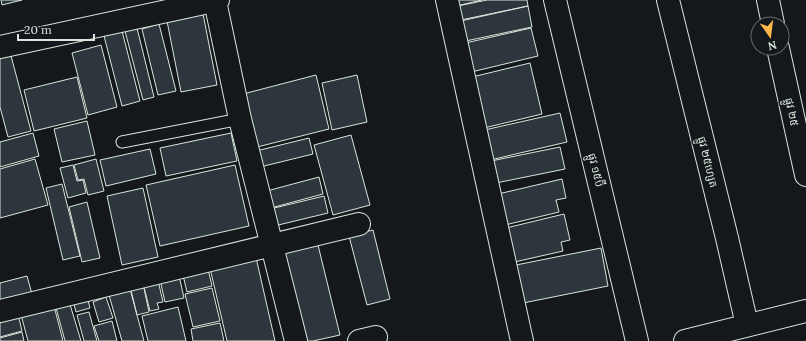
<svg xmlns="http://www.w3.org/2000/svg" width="806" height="341" viewBox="0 0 806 341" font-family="Lora,'Noto Sans Khmer',serif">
  <rect width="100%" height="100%" fill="#14181c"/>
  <!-- building -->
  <path fill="#2c363c" stroke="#d8e6dc" d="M1 0H22L2 5Z
    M451 0H482L452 7Z
    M487 0H527L528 6 456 21 453 7Z
    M528 6 532 27 461 42 456 22Z
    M203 14 217 85 181 92 167 21Z
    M159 24 176 91 158 95 142 29Z
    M137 28 154 97 143 100 125 31Z
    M531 28 538 56 467 73 461 44Z
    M122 31 140 101 122 106 104 36Z
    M101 45 117 107 88 115 72 53Z
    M10 52 31 131 8 137 0 107V55Z
    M530 63 542 114 480 129 468 78Z
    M316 75 329 129 257 147 243 94Z
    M357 75 367 122 332 130 322 83Z
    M77 77 87 118 34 131 24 90Z
    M560 113 567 142 486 161 480 131Z
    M87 121 95 155 62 162 54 129Z
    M33 133 39 156 0 167V142Z
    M231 133 237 161 166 176 160 148Z
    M351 135 370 205 333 215 314 145Z
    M309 138 313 154 256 168 252 152Z
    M560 147 565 169 491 184 486 162Z
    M150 149 156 174 106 186 100 160Z
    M35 159 48 205 0 218V169Z
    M96 159 104 191 88 195 84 179 78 180 74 165Z
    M73 165 77 181 83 180 86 193 68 198 60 168Z
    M235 165 249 226 160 246 146 185Z
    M319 177 323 194 267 209 263 192Z
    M562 179 566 198 556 200 559 212 505 225 498 194Z
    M62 184 80 256 63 260 46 188Z
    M143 188 158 257 122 265 107 196Z
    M324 196 328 213 270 227 266 210Z
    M87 202 100 258 82 262 69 207Z
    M564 214 570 240 561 242 563 251 510 263 502 229Z
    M373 230 390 299 367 305 349 236Z
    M317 241 340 335 313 341H305L283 250Z
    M601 248 608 286 518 304 511 266Z
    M255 253 275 341H227L209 264Z
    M207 265 212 286 187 292 182 271Z
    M178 271 184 298 165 302 159 275Z
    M27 276 32 294 0 302V283Z
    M157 276 163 302 157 303 159 309 150 311 142 279Z
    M142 279 149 312 137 315 129 282Z
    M212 288 220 321 193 327 185 294Z
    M130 289 144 341H122L109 295Z
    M86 293 90 308 76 312 72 297Z
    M106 297 113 318 99 322 93 302Z
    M69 301 81 341H65L55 304Z
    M53 302 63 341H28L20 311Z
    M178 307 186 341H148L142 316Z
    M89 312 97 341H84L77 315Z
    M18 314 22 331 0 337V319Z
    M112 321 117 341H99L94 326Z
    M220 323 224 341H193L191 329Z
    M22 332 24 341H0V338Z"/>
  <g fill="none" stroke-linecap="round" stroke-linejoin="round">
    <defs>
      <path id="lane" d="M122 142 240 119"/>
      <path id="street" d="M447 0 522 341
        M555 0 637 341
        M668 0 727 238 747 325
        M768 0 773 24
        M215 1 240 119 296 341
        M0 47 218 0
        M778 48 806 175
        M0 311 359 224
        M359 341 376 337
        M685 341 806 311"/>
    </defs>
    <!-- lane casing -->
    <use href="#lane" stroke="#d8e6dc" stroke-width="13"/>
    <!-- street casing -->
    <use href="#street" stroke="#d8e6dc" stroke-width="24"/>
    <!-- lane -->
    <use href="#lane" stroke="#14181c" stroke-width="11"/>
    <!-- street -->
    <use href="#street" stroke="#14181c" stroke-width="22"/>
  </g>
  <g text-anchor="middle" stroke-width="3" stroke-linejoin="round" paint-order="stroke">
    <!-- street labels -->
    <g font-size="11" fill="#d8e6dc" stroke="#14181c">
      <text transform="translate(792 112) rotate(78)" y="4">ផ្លូវ ២៥</text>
      <text transform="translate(708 162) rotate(76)" y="4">ផ្លូវ ២៥ហ្សេត</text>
      <text transform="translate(596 170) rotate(76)" y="4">ផ្លូវ ១៥ប៊ី</text>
    </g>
  </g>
  <!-- north arrow -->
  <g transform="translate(770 36) rotate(166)"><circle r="19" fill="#14181c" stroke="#626a69"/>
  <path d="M0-3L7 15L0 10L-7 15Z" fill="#ffb74d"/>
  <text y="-6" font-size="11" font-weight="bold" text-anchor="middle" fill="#d8e6dc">N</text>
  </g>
  <!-- scale -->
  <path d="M18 34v6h76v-6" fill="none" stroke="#d8e6dc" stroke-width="2"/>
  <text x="24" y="34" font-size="12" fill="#d8e6dc" stroke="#14181c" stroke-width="3" paint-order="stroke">20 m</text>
</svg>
